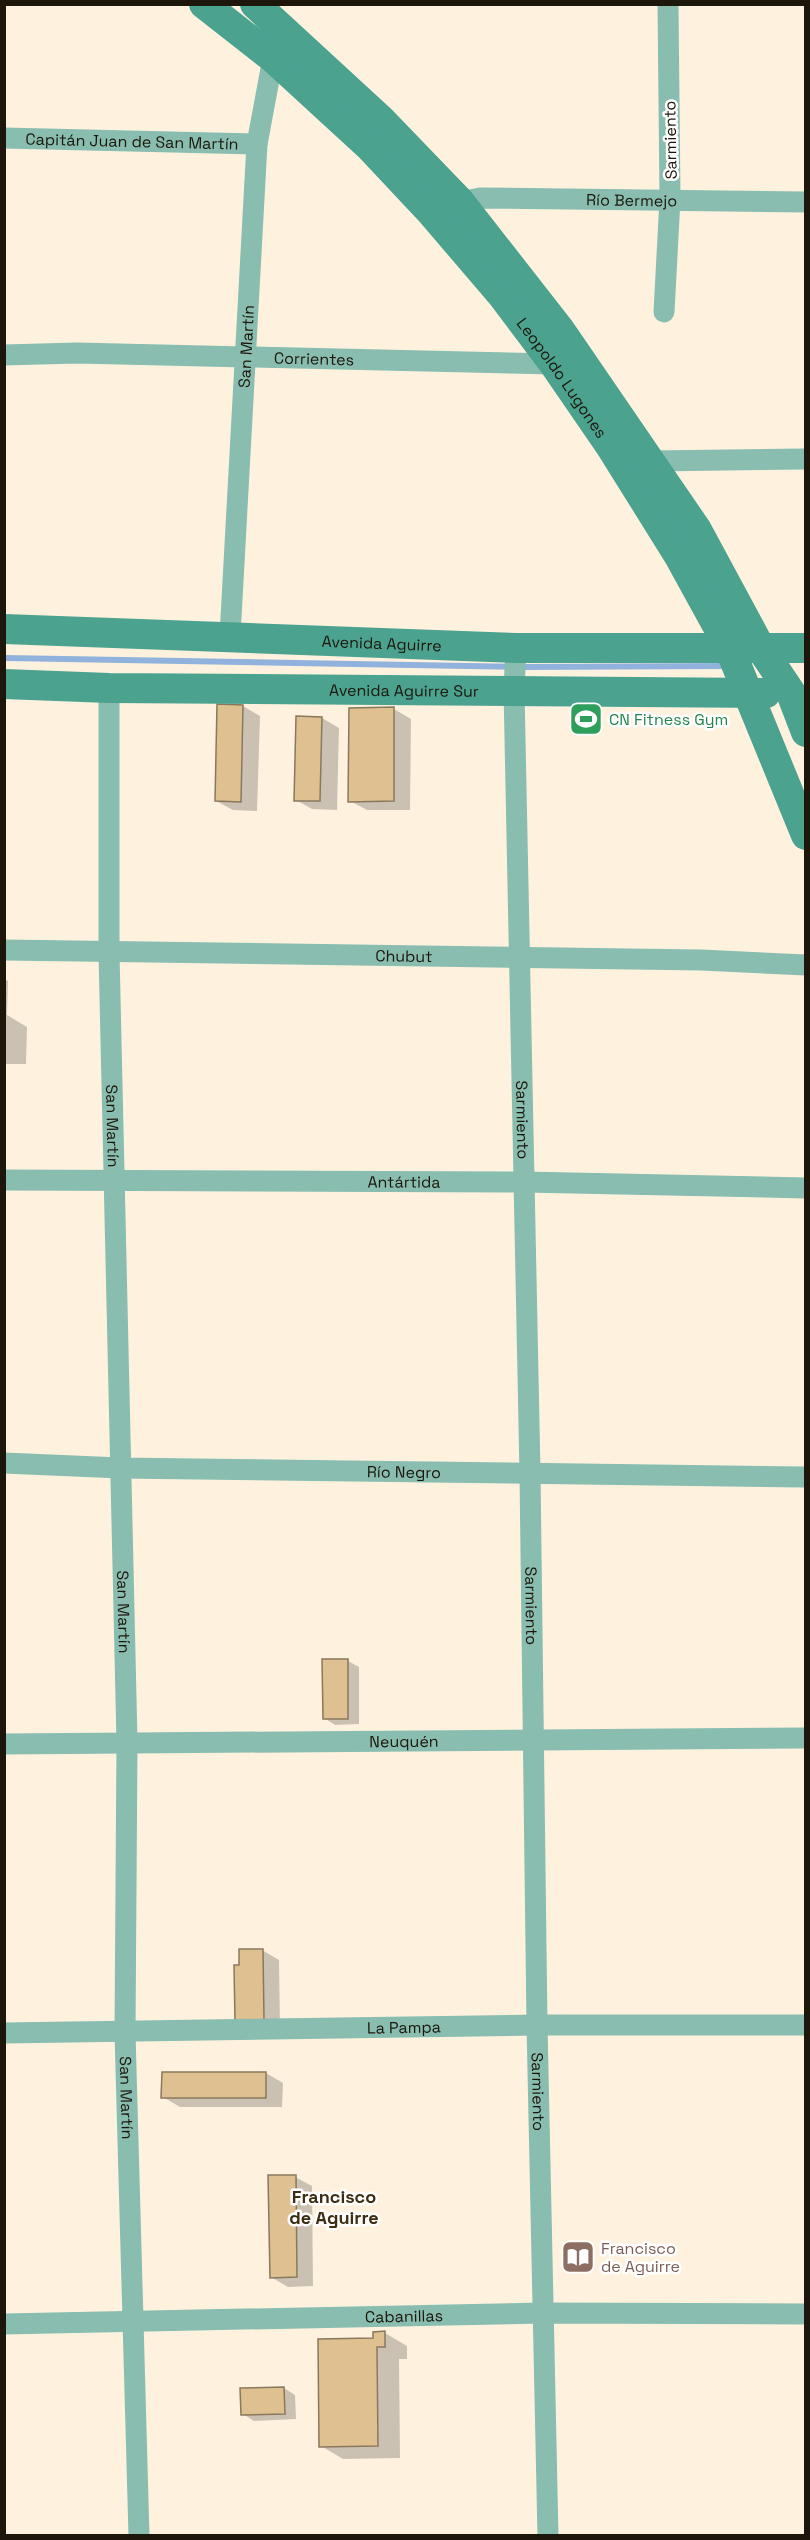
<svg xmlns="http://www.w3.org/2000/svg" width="810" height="2540" viewBox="0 0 810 2540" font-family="'Space Grotesk',sans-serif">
  <rect width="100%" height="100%" fill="#fef2df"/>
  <!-- shadow -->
  <path fill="#0003" d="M219 706H243L260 716 257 811 233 810 216 801Z
    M394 709 411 719 410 810H367L350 801Z
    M322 718 339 728 337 810 312 809 296 800Z
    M4 979 8 981 7 1015 27 1027 26 1064H4Z
    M348 1661 359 1667V1724L335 1725 324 1718Z
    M262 1950 279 1960 280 2029 236 2020 241 1966Z
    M266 2073 283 2083 282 2107H180L163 2097Z
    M295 2177 312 2186 313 2286 288 2287 271 2277Z
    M385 2333 407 2346V2359H399L400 2458 343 2459 321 2446 374 2340Z
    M284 2388 295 2395 296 2419 254 2421 243 2414Z"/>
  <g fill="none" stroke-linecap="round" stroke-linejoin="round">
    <!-- stream -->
    <path stroke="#91b2dc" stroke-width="6" d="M4 658 523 667 725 666"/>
  </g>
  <!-- building -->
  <path fill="#dec091" stroke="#8a785c" stroke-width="1.5" d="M217 704 243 705 241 802 215 801Z
    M394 707V801L348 802 349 708Z
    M296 716 322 717 320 801H294Z
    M322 1659H348V1719H323Z
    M239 1949H263L264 2020 235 2021 234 1965H239Z
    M162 2072H266V2098H161Z
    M268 2175H296L297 2277 270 2278Z
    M385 2331V2347H377L378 2446 319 2447 318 2339 373 2338V2332Z
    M284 2387 285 2414 241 2415 240 2388Z"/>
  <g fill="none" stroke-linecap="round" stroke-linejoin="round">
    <!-- street -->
    <g stroke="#88bdb0" stroke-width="21">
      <path id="s1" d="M4 138 257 144"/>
      <path id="s2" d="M460 202 480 198 806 202"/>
      <path d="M664 312 670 199 668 4"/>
      <path id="s3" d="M4 355 77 353 554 364"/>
      <path d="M651 461 806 459"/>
      <path id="s4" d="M230 636 257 144 273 58"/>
      <path id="s5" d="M516 648 514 689 530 1473 537 2025 548 2536"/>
      <path id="s6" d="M109 688V953L127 1742 125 2033 139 2536"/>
      <path id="s7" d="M4 950 701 960 806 965"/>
      <path id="s8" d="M4 1180 524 1182 806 1188"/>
      <path id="s9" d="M4 1463 120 1468 806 1477"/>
      <path id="s10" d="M4 1744 806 1738"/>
      <path id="s11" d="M4 2033 537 2025H806"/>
      <path id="s12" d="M4 2324 543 2313 806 2314"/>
    </g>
    <!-- secondary -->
    <g stroke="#4aa28f" stroke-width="30">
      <path id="s13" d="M204 4 273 58 370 147 431 212 502 295 554 364 611 447 679 556 729 647 806 835"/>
      <path d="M255 4 380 119 460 202 560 330 697 530 760 647 791 693 806 732"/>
      <path id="s14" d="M4 629 516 648H806"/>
      <path id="s15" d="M4 684 109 688 766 693"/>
    </g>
  </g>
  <!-- icons -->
  <defs>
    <symbol id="stadium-square" viewBox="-11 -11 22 22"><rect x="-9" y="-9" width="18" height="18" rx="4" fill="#2e9e5b" stroke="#fff"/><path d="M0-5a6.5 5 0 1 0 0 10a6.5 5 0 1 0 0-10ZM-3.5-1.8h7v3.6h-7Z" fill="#fff"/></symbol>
    <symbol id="library-square" viewBox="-11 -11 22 22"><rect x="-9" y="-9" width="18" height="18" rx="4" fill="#8d6e63" stroke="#fff"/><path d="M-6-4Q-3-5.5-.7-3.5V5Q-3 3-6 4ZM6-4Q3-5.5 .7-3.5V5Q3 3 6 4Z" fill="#fff"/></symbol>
  </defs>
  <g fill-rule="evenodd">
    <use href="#stadium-square" x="567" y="700" width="38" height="38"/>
    <use href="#library-square" x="559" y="2238" width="38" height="38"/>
  </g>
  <g text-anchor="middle" stroke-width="5" stroke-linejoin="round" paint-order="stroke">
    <!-- street labels -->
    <g font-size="16" fill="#1d160b" stroke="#fff">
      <text transform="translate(670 140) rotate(-91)" y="6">Sarmiento</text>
      <text dy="6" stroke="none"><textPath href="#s1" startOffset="128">Capitán Juan de San Martín</textPath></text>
      <text dy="6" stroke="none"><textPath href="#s2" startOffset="172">Río Bermejo</textPath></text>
      <text dy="6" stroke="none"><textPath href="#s4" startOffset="290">San Martín</textPath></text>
      <text dy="6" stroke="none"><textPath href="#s3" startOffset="310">Corrientes</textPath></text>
      <text dy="6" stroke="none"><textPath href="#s13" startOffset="520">Leopoldo Lugones</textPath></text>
      <text dy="6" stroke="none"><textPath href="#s14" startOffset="378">Avenida Aguirre</textPath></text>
      <text dy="6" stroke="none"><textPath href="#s15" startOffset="400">Avenida Aguirre Sur</textPath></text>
      <text dy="6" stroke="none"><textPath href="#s7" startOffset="400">Chubut</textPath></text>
      <text dy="6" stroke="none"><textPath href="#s5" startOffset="472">Sarmiento</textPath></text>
      <text dy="6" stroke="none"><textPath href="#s6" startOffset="438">San Martín</textPath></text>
      <text dy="6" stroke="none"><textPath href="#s8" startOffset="400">Antártida</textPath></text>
      <text dy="6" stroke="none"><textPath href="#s9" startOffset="400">Río Negro</textPath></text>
      <text dy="6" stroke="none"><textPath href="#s5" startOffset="958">Sarmiento</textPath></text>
      <text dy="6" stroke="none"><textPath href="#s6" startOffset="924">San Martín</textPath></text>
      <text dy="6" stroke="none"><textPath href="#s10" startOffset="400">Neuquén</textPath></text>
      <text dy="6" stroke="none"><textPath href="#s11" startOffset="400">La Pampa</textPath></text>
      <text dy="6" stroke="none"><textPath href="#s5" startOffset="1444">Sarmiento</textPath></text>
      <text dy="6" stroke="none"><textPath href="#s6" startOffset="1410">San Martín</textPath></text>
      <text dy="6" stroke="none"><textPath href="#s12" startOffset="400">Cabanillas</textPath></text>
    </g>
    <!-- leisure labels -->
    <g font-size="16" fill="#27864d" stroke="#fff" text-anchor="start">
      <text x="609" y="725">CN Fitness Gym</text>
    </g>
    <!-- education labels -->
    <g font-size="16" fill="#785e54" stroke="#fff" text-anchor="start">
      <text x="601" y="2254">Francisco<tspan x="601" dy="18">de Aguirre</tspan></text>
    </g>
    <!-- neighbourhood labels -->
    <g font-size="18" font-weight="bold" fill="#3d2d12" stroke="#fff">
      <text x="334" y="2203">Francisco<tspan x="334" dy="21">de Aguirre</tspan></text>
    </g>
  </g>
  <!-- border -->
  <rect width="810" height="2540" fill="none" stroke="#1d160b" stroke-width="12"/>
</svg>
